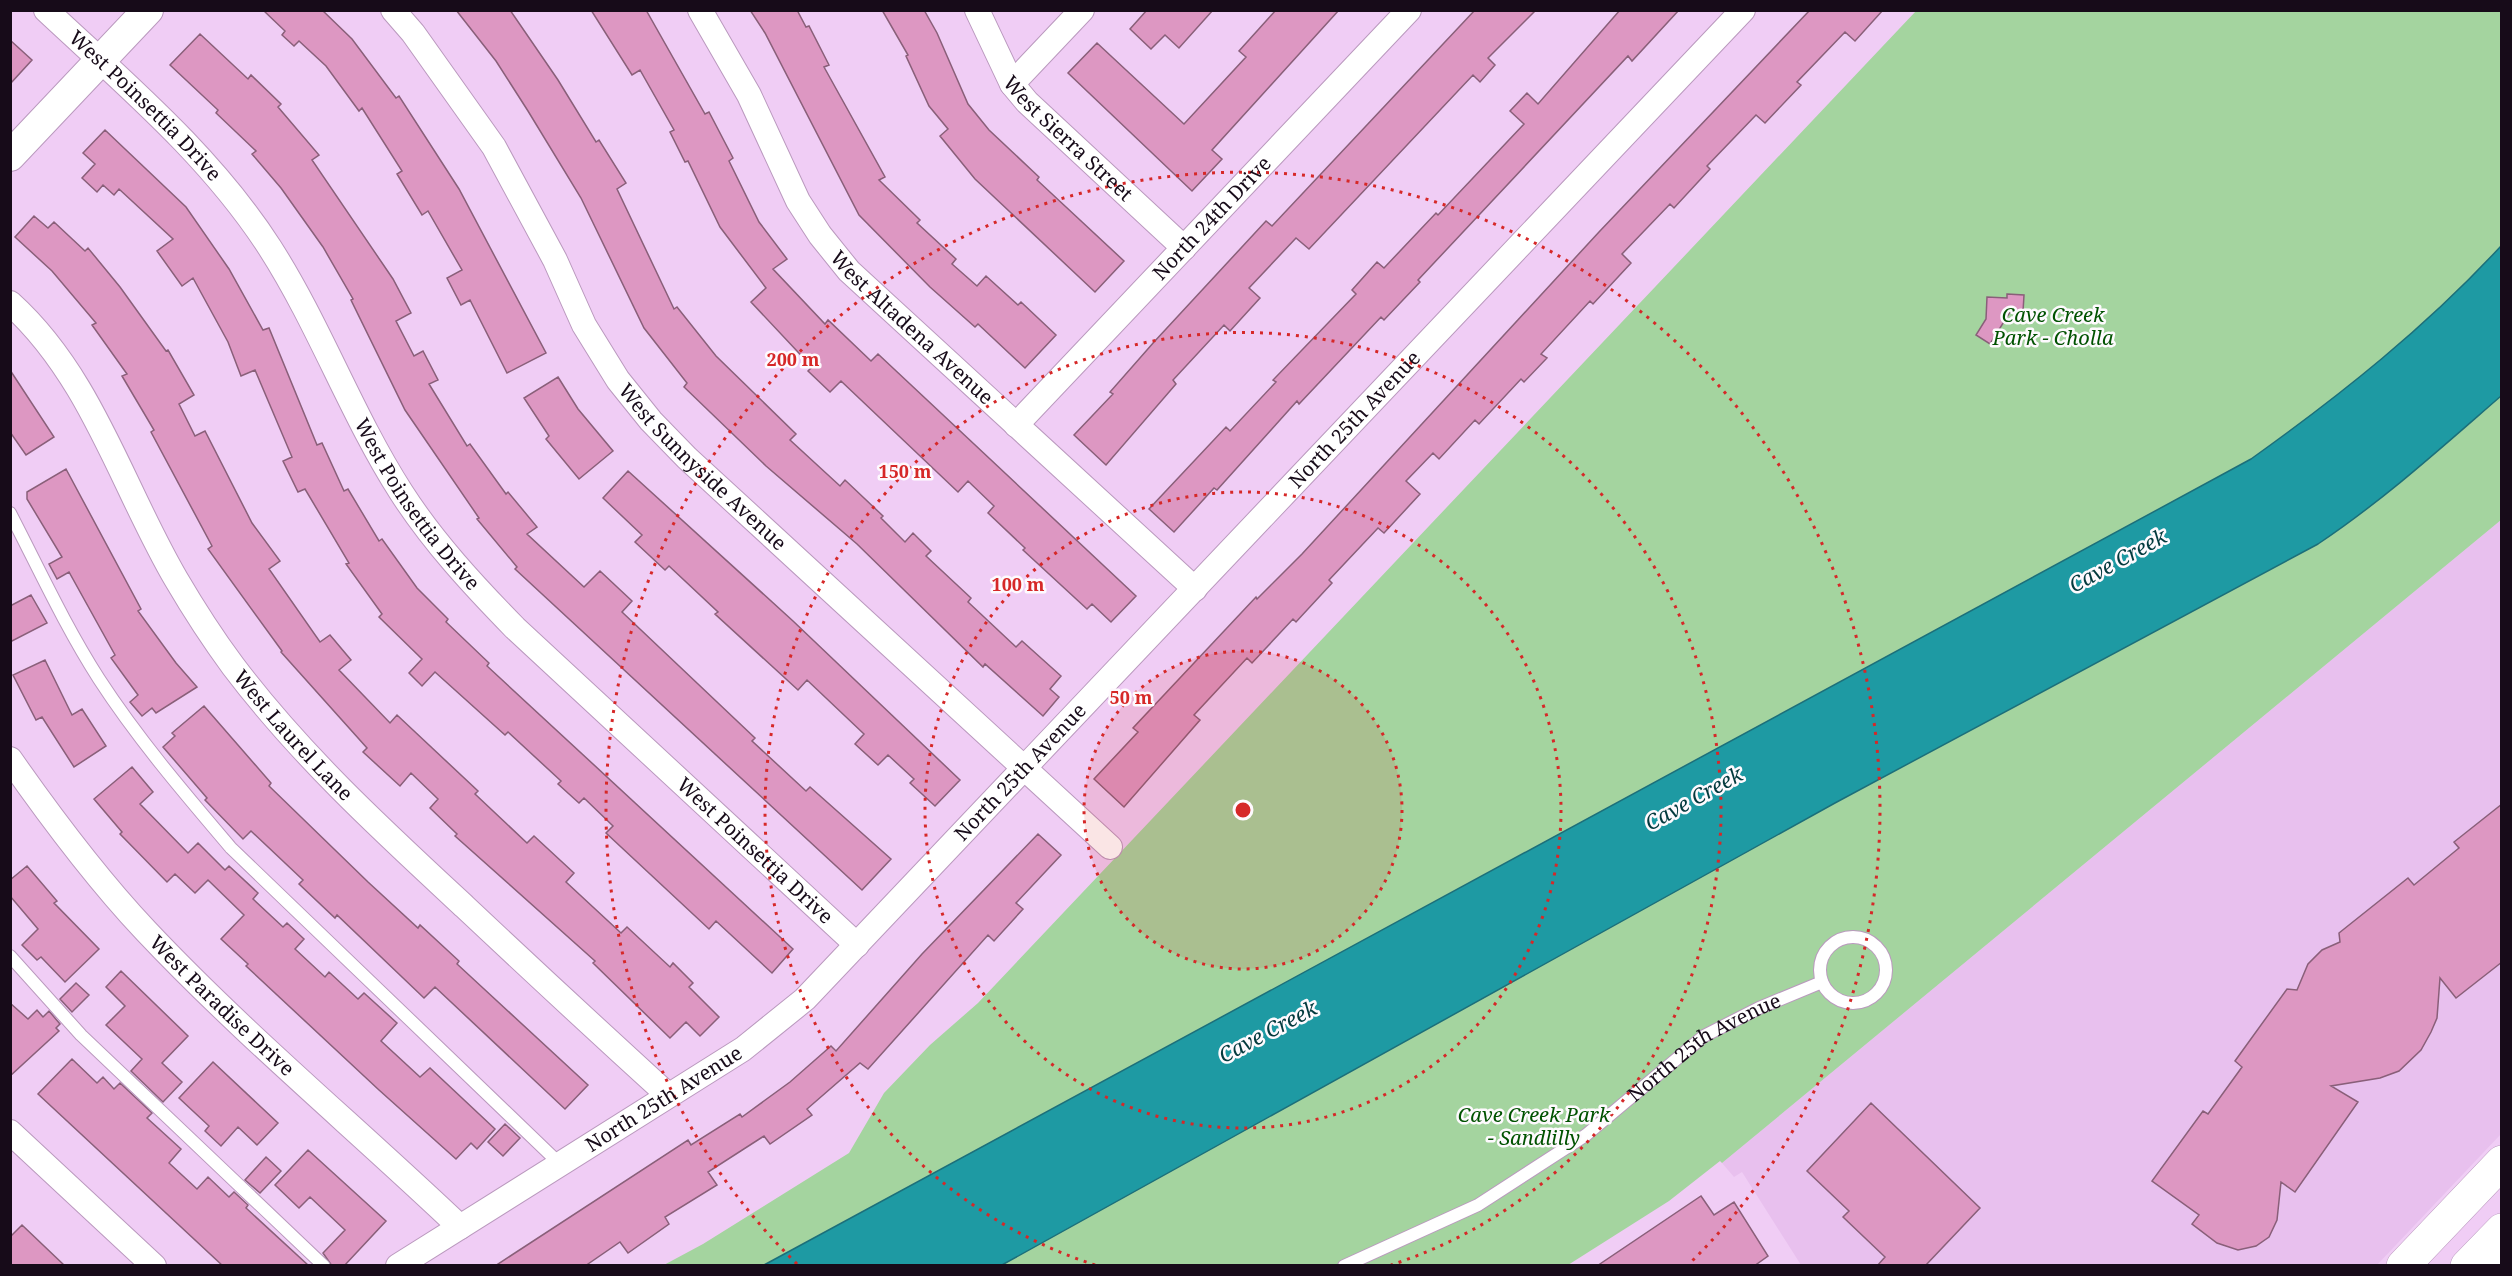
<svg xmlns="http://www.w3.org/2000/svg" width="2512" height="1276" viewBox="0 0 2512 1276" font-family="'Noto Serif',serif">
  <rect width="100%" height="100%" fill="#f0cdf5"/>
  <!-- built -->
  <path fill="#e8c0ee" d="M2501 520V1134L2377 1265H1801L1742 1172 1734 1177 1722 1163Z"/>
  <!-- green -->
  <path fill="#a4d49f" d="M1916 11H2501V520L1722 1163 1720 1161 1669 1201 1568 1265 662 1266 703 1244 849 1153 884 1093 930 1045 978 1003Z"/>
  <!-- water -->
  <path fill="#1e9aa3" stroke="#1c6f7a" stroke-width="1.5" d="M2501 246V396C2441 448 2385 499 2318 544L1835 803 1002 1265H764L2251 459C2342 394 2426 327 2501 246Z"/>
  <!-- building -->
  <path fill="#dd97c2" stroke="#895f79" stroke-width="1.5" d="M263 10H322L352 39 396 98 399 96 459 189 546 353 507 373 470 300 461 305 447 278 462 270 428 211 422 215 397 174 402 171 362 108 359 111 326 66 299 41 294 46 282 35 285 31Z
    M456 10H510L558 80 596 142 599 140 626 183 617 189 674 309 677 307 716 356 796 434 790 440 840 486 845 480 883 516 881 518 905 542 913 533 931 551 926 556 971 598 968 602 1016 647 1022 641 1061 676 1050 689 1059 697 1043 716 985 664 983 667 857 544 766 466 684 387 687 383 644 328 581 198 528 111 496 61Z
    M591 10H646L705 114 709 112 733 158 729 161 759 222 787 259 773 269 825 324 828 320 871 361 878 354 1136 596 1111 622 1092 604 1087 609 1023 550 1025 548 988 513 994 506 968 481 958 492 841 381 830 392 808 371 812 367 751 302 766 288 720 227 688 161 685 162 670 132 674 130 640 70 632 75Z
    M750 10H797L806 27 809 26 829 65 824 67 885 177 879 180 920 220 917 223 956 259 952 264 977 286 986 276 1018 305 1021 302 1056 335 1025 368 978 324 975 327 930 287 859 215 765 33Z
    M882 10H924L937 33 968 104 989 130 1039 177 1037 180 1124 261 1095 292 975 179 940 136 948 129 929 106 906 56 908 55Z
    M1147 10H1213L1179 48 1165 35 1151 49 1130 29Z
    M1276 10H1339L1212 150 1222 159 1192 191 1068 73 1097 43 1184 124 1246 57 1239 51Z
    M1475 10H1536L1488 58 1495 65 1480 82 1473 75 1309 249 1296 238 1249 288 1260 298 1230 331 1224 325 1173 380 1176 384 1106 465 1074 435 1113 394 1110 392 1154 342 1266 221 1272 226Z
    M1620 10H1679L1632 61 1628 56 1418 280 1420 282 1384 320 1381 317 1299 404 1297 401 1217 490 1214 488 1174 532 1149 509 1226 427 1230 431 1276 382 1273 380 1356 294 1352 290 1377 262 1384 268 1436 213 1438 215 1524 124 1510 111 1527 93 1538 104Z
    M1810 10H1883L1855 41 1845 32 1797 82 1801 85 1765 123 1756 115 1707 166 1710 169 1674 208 1670 204 1622 254 1631 263 1593 304 1590 301 1541 354 1547 358 1524 382 1521 379 1479 424 1475 420 1439 459 1433 453 1406 481 1420 494 1384 533 1378 528 1329 580 1332 583 1296 622 1293 619 1252 663 1247 658 1194 715 1200 720 1124 807 1094 779 1138 732 1133 728 1256 597 1257 599 1302 554 1599 232Z
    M200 34 248 79 251 75 281 104 278 107 319 155 312 160 393 279 411 313 396 321 414 356 423 351 438 380 429 384 467 446 470 444 506 494 508 492 537 527 527 534 584 587 600 571 632 601 622 612 755 738 752 741 806 791 810 787 891 859 862 890 515 569 517 567 477 519 479 518 405 410 351 300 353 299 323 247 281 188 252 154 256 151 216 113 218 110 170 65Z
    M10 40 32 60 10 84Z
    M105 130 186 207 229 269 263 330 269 328 317 445 322 443 344 491 348 489 379 541 382 539 417 588 448 619 446 622 489 663 487 666 793 949 772 973 716 921 709 929 606 833 613 826 584 798 579 803 558 784 561 781 508 732 505 735 435 672 422 686 409 673 422 659 379 617 382 614 346 564 349 563 305 489 298 492 283 461 292 457 255 370 241 376 228 342 193 278 182 286 157 251 173 239 119 189 114 195 103 185 97 192 82 178 95 164 83 153Z
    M34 216 48 228 54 222 85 251 88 248 120 287 166 351 168 350 194 395 179 404 195 436 205 431 252 523 280 561 269 569 320 642 330 635 351 660 339 670 390 723 397 715 478 791 475 794 527 843 534 836 574 873 566 882 621 933 627 927 670 967 673 963 693 983 689 987 719 1017 700 1036 686 1022 670 1038 593 963 595 961 455 836 457 834 430 808 438 799 411 773 400 786 363 752 367 748 281 652 282 651 208 549 212 546 151 432 154 430 122 376 127 374 92 325 96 323 52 271 15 237Z
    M2007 294 2024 295 2023 312H2010L1990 344 1976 335 1986 319 1987 297 2007 298Z
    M10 370 54 437 26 455 10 432Z
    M558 377 578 409 613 451 579 479 546 439 549 436 524 398Z
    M66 469 141 609 138 611 176 663 197 687 156 713 152 708 142 716 130 702 138 695 111 658 115 655 69 572 57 579 49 564 62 557 27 499V492Z
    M628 471 793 621 960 780 935 806 910 783 914 779 888 755 878 765 855 744 864 734 807 680 798 690 715 614 718 612 669 566 665 570 635 542 642 535 603 498Z
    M31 595 47 623 10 642V606Z
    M45 660 72 715 82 709 106 746 74 767 42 717 36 720 13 675Z
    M204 706 271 783 269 786 368 882 418 928 420 925 459 961 457 964 588 1085 565 1109 435 987 424 998 337 915 335 918 299 884 303 880 251 831 243 839 205 800 207 798 163 747 175 736 172 733Z
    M132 767 153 792 140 804 188 853 198 843 225 870 229 866 258 893 253 899 283 927 287 923 304 939 295 949 325 977 329 972 358 999 364 993 397 1023 381 1041 420 1077 430 1068 495 1129 477 1149 471 1143 456 1159 379 1090 246 966 248 964 221 939 244 915 208 880 195 893 175 874 167 882 120 834 122 832 94 799Z
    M2502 804V962L2456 998 2440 978 2437 1018 2431 1032 2421 1050 2399 1071 2380 1078 2331 1086 2358 1102 2295 1192 2281 1182 2277 1220 2269 1237 2256 1246 2238 1250 2217 1243 2192 1224 2199 1215 2152 1181 2203 1111 2208 1114 2242 1067 2235 1061 2287 989 2297 990 2308 964 2322 950 2340 942 2339 933 2408 878 2414 885 2459 848 2454 842Z
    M1038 834 1061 855 1016 903 1023 909 994 941 988 935 868 1069 860 1063 807 1109 812 1115 770 1144 764 1136 708 1172 717 1185 665 1217 669 1224 628 1253 620 1242 585 1266H495L688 1140 691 1145 740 1114 742 1117 790 1082 831 1046 836 1051 922 954Z
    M27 866 57 901 54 903 99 949 65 982 41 957 37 960 22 945 38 929 10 896V880Z
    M121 971 188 1036 162 1063 182 1082 163 1102 131 1071 142 1059 106 1025 125 1006 106 987Z
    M76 983 89 995 72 1012 60 999Z
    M10 1003 28 1019 37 1010 43 1017 49 1011 60 1024 56 1028 59 1031 10 1076Z
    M72 1059 97 1083 103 1077 114 1089 120 1083 152 1113 147 1118 181 1149 169 1163 197 1189 208 1177 229 1197 234 1192 248 1205 246 1208 309 1266H223L38 1094Z
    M213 1062 278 1123 257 1145 238 1127 221 1146 205 1131 209 1126 179 1098Z
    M1871 1103 1980 1208 1925 1266H1877L1885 1257 1843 1217 1849 1211 1807 1171Z
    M505 1124 520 1138 503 1156 488 1142Z
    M308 1150 386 1221 344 1266H332L323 1253 345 1230 310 1197 299 1208 275 1185Z
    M266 1157 281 1171 260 1193 245 1180Z
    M1701 1196 1714 1215 1734 1202 1768 1256 1754 1266H1597Z
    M22 1225 65 1266H10V1237Z"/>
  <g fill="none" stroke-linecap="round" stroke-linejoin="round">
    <defs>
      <g id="service">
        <path d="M10 513C39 569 65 626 99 679 138 739 185 794 231 848L560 1164"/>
        <circle cx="1853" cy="970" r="33"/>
        <path d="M10 956 81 1035 324 1266"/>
        <path id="s1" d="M1344 1266 1478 1205 1586 1135 1704 1036 1759 1008 1822 982"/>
      </g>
      <g id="minor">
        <path id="s2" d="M46 10C125 84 211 156 270 248 320 326 351 414 401 492 433 542 474 586 515 628L857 945"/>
        <path id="s3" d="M393 10 413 33 494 147 555 260 584 325 618 380 651 421 687 458 1110 847"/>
        <path id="s4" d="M700 10 749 95 798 201 820 235 849 271 1195 589"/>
        <path id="s5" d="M977 10 1012 84 1027 102 1184 248"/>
        <path d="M1012 84 1082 10"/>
        <path id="s6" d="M10 303C92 377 122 487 176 579 193 608 213 639 233 666 301 756 383 831 465 907 532 970 600 1033 668 1095"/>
        <path id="s7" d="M1016 425 1409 10"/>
        <path id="s8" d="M10 759C52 819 96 878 146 931 244 1035 356 1128 460 1227"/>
        <path d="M10 1132 154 1266"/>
        <path id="s9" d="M398 1266 743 1049 805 999 1743 10"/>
      </g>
      <path id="tertiary" d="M10 156 148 10"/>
      <path id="secondary" d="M2403 1266 2502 1162"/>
      <path id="motorway" d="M2467 1266 2502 1230
        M2501 1266 2502 1265"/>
    </defs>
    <!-- service casing -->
    <use href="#service" stroke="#ba99be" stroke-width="14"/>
    <!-- minor casing -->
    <use href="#minor" stroke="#ba99be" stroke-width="26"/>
    <!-- tertiary casing -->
    <use href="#tertiary" stroke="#ba99be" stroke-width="32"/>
    <!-- secondary casing -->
    <use href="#secondary" stroke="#ba99be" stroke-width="34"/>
    <!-- motorway casing -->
    <use href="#motorway" stroke="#ba99be" stroke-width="34"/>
    <!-- service -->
    <use href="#service" stroke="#fff" stroke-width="12"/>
    <!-- minor -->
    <use href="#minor" stroke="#fff" stroke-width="24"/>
    <!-- tertiary -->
    <use href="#tertiary" stroke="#fff" stroke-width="30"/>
    <!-- secondary -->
    <use href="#secondary" stroke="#fff" stroke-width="33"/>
    <!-- motorway -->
    <use href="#motorway" stroke="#fff" stroke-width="33"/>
  </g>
  <!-- distance rings -->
  <circle cx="1243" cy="810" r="159" fill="#d62828" fill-opacity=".12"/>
  <g fill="none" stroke="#d62828" stroke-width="3" stroke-dasharray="3 6">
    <circle cx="1243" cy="810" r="159"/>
    <circle cx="1243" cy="810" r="318"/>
    <path d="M1095 1265A478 478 0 1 1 1391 1265"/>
    <path d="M797 1264A637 637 0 1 1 1689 1264"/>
  </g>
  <g text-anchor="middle" stroke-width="5" stroke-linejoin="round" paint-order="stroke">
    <!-- street labels -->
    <g font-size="20" fill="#170b19" stroke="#fefafe">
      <text dy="7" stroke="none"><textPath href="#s2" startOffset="138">West Poinsettia Drive</textPath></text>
      <text dy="7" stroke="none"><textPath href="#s5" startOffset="160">West Sierra Street</textPath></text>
      <text dy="7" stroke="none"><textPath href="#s7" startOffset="285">North 24th Drive</textPath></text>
      <text dy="7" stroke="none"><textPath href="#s4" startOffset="386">West Altadena Avenue</textPath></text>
      <text dy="7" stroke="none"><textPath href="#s9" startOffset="1286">North 25th Avenue</textPath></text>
      <text dy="7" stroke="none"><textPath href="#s3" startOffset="556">West Sunnyside Avenue</textPath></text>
      <text dy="7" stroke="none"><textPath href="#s2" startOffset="624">West Poinsettia Drive</textPath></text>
      <text dy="7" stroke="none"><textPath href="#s6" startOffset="520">West Laurel Lane</textPath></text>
      <text dy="7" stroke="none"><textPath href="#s9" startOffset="800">North 25th Avenue</textPath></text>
      <text dy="7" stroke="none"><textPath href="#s2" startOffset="1110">West Poinsettia Drive</textPath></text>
      <text dy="7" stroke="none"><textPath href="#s8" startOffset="326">West Paradise Drive</textPath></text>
      <text dy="7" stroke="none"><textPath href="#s1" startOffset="424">North 25th Avenue</textPath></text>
      <text dy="7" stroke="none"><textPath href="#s9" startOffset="314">North 25th Avenue</textPath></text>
    </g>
    <!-- park labels -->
    <g font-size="20" font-style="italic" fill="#005200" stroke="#fefafe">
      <text x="2053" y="322">Cave Creek<tspan x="2053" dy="23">Park - Cholla</tspan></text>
      <text x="1534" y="1122">Cave Creek Park<tspan x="1534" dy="23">- Sandlilly</tspan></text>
    </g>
    <!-- water labels -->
    <g font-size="21" font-style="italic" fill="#033a3e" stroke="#fefafe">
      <text transform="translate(2118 561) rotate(-29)" y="7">Cave Creek</text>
      <text transform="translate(1694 799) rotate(-29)" y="7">Cave Creek</text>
      <text transform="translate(1268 1032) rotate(-28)" y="7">Cave Creek</text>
    </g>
  </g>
  <circle cx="1243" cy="810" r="9" fill="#d62828" stroke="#fefafe" stroke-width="3"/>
  <g font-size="18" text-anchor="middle" font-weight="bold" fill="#d62828" stroke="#fefafe" stroke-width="5" stroke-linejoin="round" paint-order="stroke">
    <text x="793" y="366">200 m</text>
    <text x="905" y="478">150 m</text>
    <text x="1018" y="591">100 m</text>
    <text x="1131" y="704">50 m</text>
  </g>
  <!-- border -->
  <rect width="2512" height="1276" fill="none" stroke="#170b19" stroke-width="24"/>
</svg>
